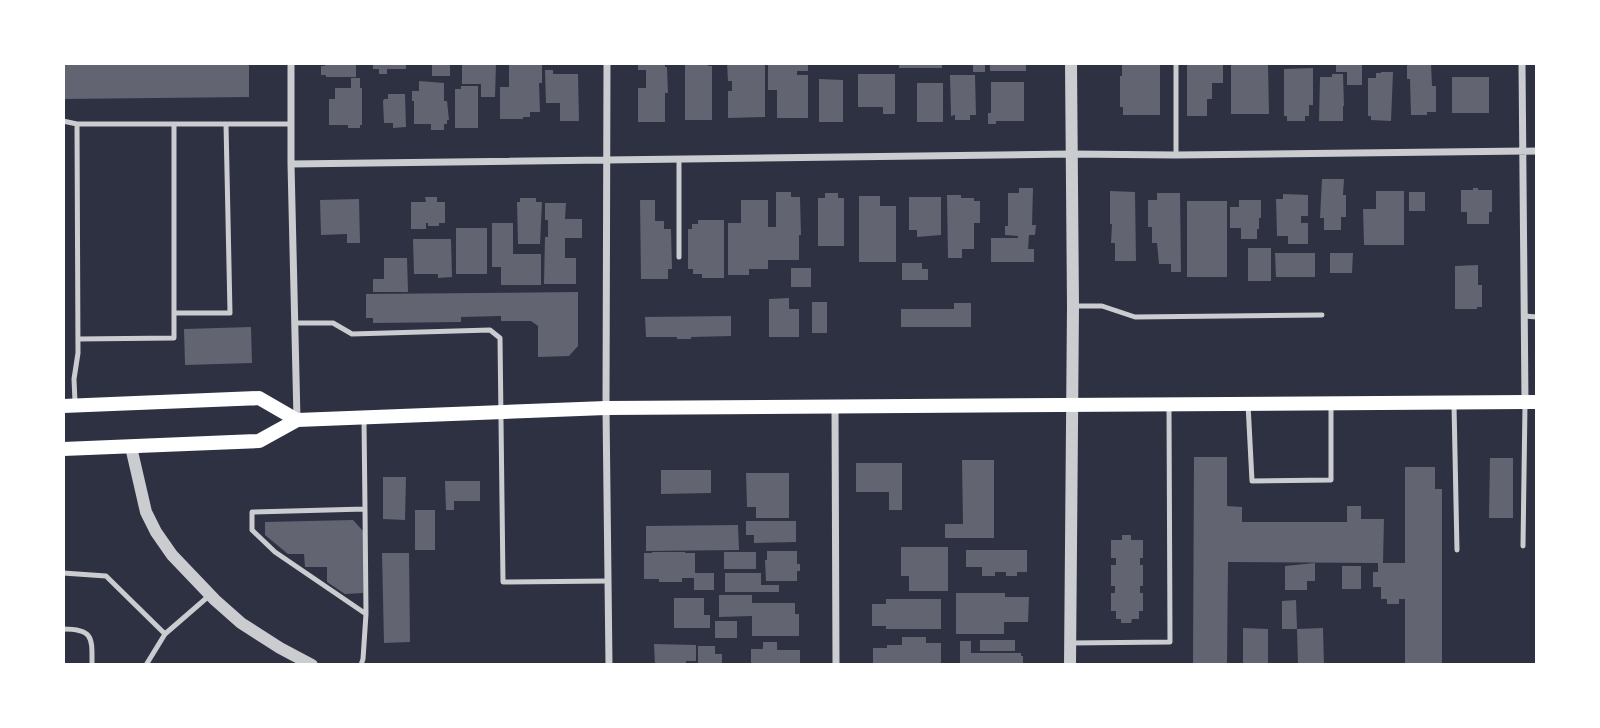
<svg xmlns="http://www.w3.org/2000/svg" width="1600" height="728" viewBox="0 0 1600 728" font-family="'Noto Sans',sans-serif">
  <rect width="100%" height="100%" fill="#2d3142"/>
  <!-- building -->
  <path fill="#626471" d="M63 63H249V97L63 99Z
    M325 63H356V77H326V75H321V66H325Z
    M373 63H406V69H387V74H379V69H373Z
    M432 63H450V76H432Z
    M462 63H496L495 97H481V84H462Z
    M509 63H542V83H539L540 112H530V117H523V119H500V87H509Z
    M638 63H665V67H667L668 93H665V122H638V88H646V70H638Z
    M685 63H708V66H712V120H685Z
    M727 63H765V117L728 118V91H732V81H728Z
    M768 63H808V71H797V75H808V118H777V90H768Z
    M899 63H942V68H899Z
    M973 63H985V72H973Z
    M990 63H1026V71H990Z
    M1122 63H1160V115H1123V107H1120V76H1122Z
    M1208 63 1223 64V83H1212V99H1207V116H1187V64Z
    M1231 63H1268L1269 114H1231Z
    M1336 63H1362V85H1347V72H1336Z
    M1407 63H1431L1432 86H1436V112H1427V115H1411L1410 79H1407Z
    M1313 68V105H1309V116H1305V121H1287V116H1284V69Z
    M545 70H553V74H578L579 121H560V103H546Z
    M1381 72H1393L1391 121 1371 120V116H1368V78H1376V73H1381Z
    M858 74H895V114H883V107H858Z
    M1332 74H1343L1344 106H1343V121H1319L1320 77H1332Z
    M950 75H975L976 115H970V120H955V115L951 116Z
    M1452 77H1489V113H1452Z
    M351 78H360V88H362V125H360V128H348V125H329V99H335V88H351Z
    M819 79 843 80V122H819Z
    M419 81 444 83V101H447L449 120H447V124H444V130H431V124H414V101H412V91H419Z
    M991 82H1024V121H996V124H988V113H991Z
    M917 83H943V122H917Z
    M461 86H478V128H455V89H461Z
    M388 94H405L406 127 393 128V123H384L383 101 384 99H388Z
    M1322 179H1344L1343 195H1346V217H1341V230H1324V218H1320Z
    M1019 188H1033L1032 225H1036L1035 235H1029L1028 249H1034V262H991V238H1018V236L1005 235V226H1008V193H1019Z
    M1473 188H1478V190H1492V212H1489V224H1467V212H1461V190H1473Z
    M1110 191 1135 192 1136 261H1115V243H1111L1112 224H1110Z
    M1376 191H1404V245H1364L1363 209H1376Z
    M776 192H791V197H800L801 235H799V260H768V269H749V275H728V223H741V200H768V227H776Z
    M1409 192H1425V211H1409Z
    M825 193H838V198H844V246H818V198H825Z
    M1157 193H1180L1181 272H1171V264H1159L1157 243H1152V227H1148V200H1157Z
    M1283 194 1308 195V216H1301V223H1308V244H1288V236H1277L1276 199H1283Z
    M947 195H961V198H974V201H980V223H974V249H962V258H948Z
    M859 196H880V206H896V262H859Z
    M425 197H437V202H445V223H439V226H428V223H426V229H411V202H426Z
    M909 197H941V235L917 237V230H909Z
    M520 198H536V202H542L540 244H518L517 202H520Z
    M359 199 360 243H347V234L321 235 320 200Z
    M640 200H655V221H664V229H671L672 269H668V279H641Z
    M1239 200H1261V218H1259V229H1257V239H1241V228H1230V207H1239Z
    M1187 201H1227V277H1187Z
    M545 203H566L565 219H582V238H565V258H576V284H544L545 237H548V220H545Z
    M698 220H724V278H702V274H693V269H688V229H692V224H698Z
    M492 223H513V254H541V285H501V267H492Z
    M456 228H487V274H456Z
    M413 239H451L452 277 438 278V274H414Z
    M1248 248H1271V281H1248Z
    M1275 253H1315V277H1276Z
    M1330 253H1353L1352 273H1330Z
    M384 258H407L408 292H373V279H384Z
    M902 263H922V269H928V280H902Z
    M1478 265V285H1482V307H1477V309H1455V266Z
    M791 268H811V287H791Z
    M578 292V346L569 356 538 357V326L531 321H501V316L461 317V322L373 323V318H366V294Z
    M789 298V309H799V337H769V299Z
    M812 302H827V333H812Z
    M954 303H971V327H901V309H954Z
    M731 316V336L691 337V339H677V337H646L645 317Z
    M251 327 252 363 185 365 184 329Z
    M1194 457H1227V506L1242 507V522H1347V506H1361V519H1384L1383 563H1405V467H1435V489H1442V665H1405V599H1399V604H1387V599H1381V587H1373V572H1378V563L1228 562 1227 665H1193Z
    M1490 458H1513V518H1489Z
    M962 460H994V538H945V524H963Z
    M856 463H902V510H889V492H856Z
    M661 470H711V493L661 494Z
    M746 473H789V518H756V507H747Z
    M383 477H406L405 520 383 519Z
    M445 481H480V501H454V510H446Z
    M415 510H435V550H415Z
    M353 520 363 531V593L345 594 327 582V567H305L304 554H288L265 535V522Z
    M746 521H796V542L754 543V535H746Z
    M738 525 739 550 646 551V526Z
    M1122 535H1131V540H1143V558H1140V565H1143V586H1140V593H1143V611H1139V619H1132L1131 623H1121V619H1116V611H1111V593H1115V586H1111V565H1116V558H1111V540H1122Z
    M901 547H948V591H909V576H901Z
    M966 550H1027V572H1017V576H1006V572H995V576H982V567H966Z
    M767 551H797V564H800V571H797V581H766L765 560H767Z
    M652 552H685V553H695V573H714V590H694V578H682V582H659V579H644V553H652Z
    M724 552H756V569H724Z
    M382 553H409L410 642 384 643Z
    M1315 563V581H1307V590H1285V566Z
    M1342 566H1361V589H1342Z
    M725 573H761V585H779V592H725Z
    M956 593H1005V597H1029L1028 622H1004V634H956Z
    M719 595H752V603H795V614H799V636H752V616L719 617Z
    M674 598H704V615H710V628H674Z
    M886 599H941V629H886V626H872V604H886Z
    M1296 600 1297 629H1282V601Z
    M715 621H737V638H715Z
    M1243 628 1268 629V664H1243Z
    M1323 628 1324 664 1298 665 1297 629Z
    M902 637H926V643H941V665H873V648H887V645H902Z
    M980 640H1015V651H980Z
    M960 641H971V653H1021V656H1023V665H960Z
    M763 642H777V650H800V665H751V649H763Z
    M654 644 696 645V661H686V665H655Z
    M698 646H715V654H722V665H698Z"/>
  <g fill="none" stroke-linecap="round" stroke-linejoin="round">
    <!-- service -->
    <path stroke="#caccd0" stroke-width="5" d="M63 121 77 124
      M1176 155V63
      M679 257V160
      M1073 306H1102L1135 317 1322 315
      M174 313V124
      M1524 316 1537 317
      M295 323H333L352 334 490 330 500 338 503 582 608 581
      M78 339 174 338V313H230L226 124
      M75 402 74 379 78 353 77 124H291
      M1248 404 1252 481 1331 480V404
      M1454 405 1457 550
      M364 420 365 509 252 512V530L275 552 366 614 365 509
      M1523 546 1525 405
      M63 573 106 576 165 634 210 595
      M63 629C94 629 92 638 92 665
      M1070 643 1170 642 1169 406
      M146 665 165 634
      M361 665 363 659 366 614"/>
    <!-- minor -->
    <path stroke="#caccd0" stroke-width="7" d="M291 63V164L297 419
      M607 63 606 408 609 665
      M1522 63 1525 402
      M291 164 1071 154 1176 155 1537 151
      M835 407 836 665"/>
    <!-- tertiary -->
    <path stroke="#caccd0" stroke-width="12" d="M131 447 146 512 156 532 172 555 215 600 241 623 280 648 312 665
      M1070 665 1073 306 1071 63"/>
    <!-- secondary -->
    <path stroke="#fff" stroke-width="14" d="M63 406 259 398 297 420
      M63 449 259 441 297 420 606 408 1537 402"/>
  </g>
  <!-- border -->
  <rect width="1600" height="728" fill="none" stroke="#ffffff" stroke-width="130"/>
</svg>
